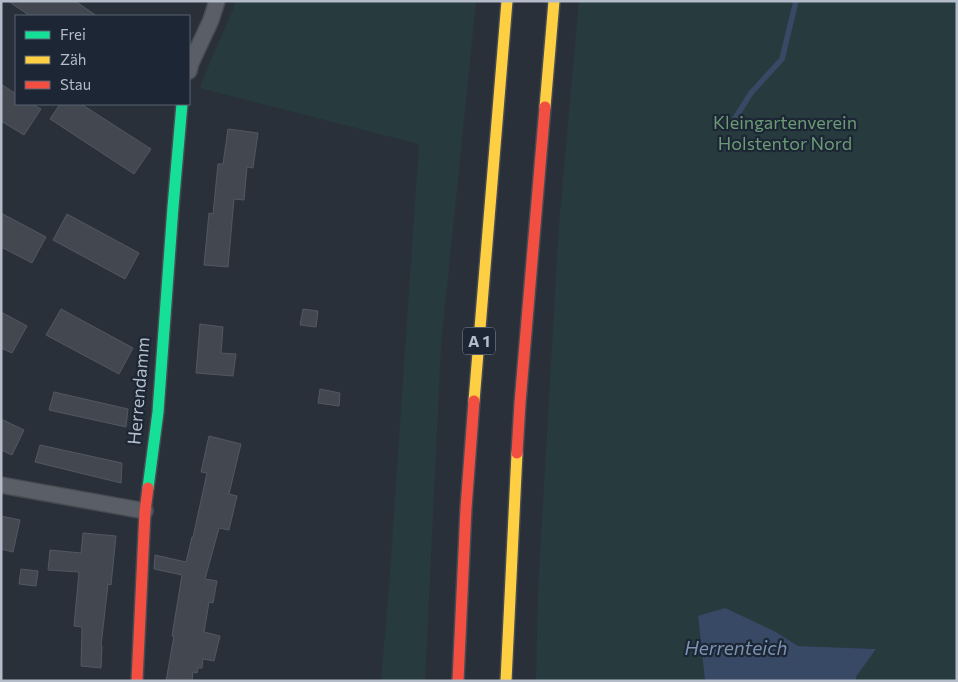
<svg xmlns="http://www.w3.org/2000/svg" width="958" height="682" viewBox="0 0 958 682" font-family="Commissioner,sans-serif">
  <rect width="100%" height="100%" fill="#2a3039"/>
  <!-- green -->
  <path fill="#273b3f" d="M235 1H476L441 345 425 681H381L389 588 419 144 200 88 210 62 232 12Z
    M579 1H957V681H856V677L876 649 798 646 776 632 698 617 705 681H536L538 591 559 225Z"/>
  <!-- water -->
  <path fill="#374965" d="M725 608 776 632 798 646 876 649 856 677V681H705L698 616Z"/>
  <g fill="none" stroke-linecap="round" stroke-linejoin="round">
    <!-- stream -->
    <path stroke="#374965" stroke-width="5.5" d="M734 120 751 93 782 59 796 1"/>
  </g>
  <!-- building -->
  <path fill="#434850" stroke="#525861" d="M8 1H75L97 16H30Z
    M1 84 16 94V104H32L41 109 24 135 1 121Z
    M60 104H81L151 149 134 174 50 119Z
    M228 129 258 133 253 168 247 167 244 200 234 199 228 267 204 265 209 213 213 214 218 164H223Z
    M1 213 46 237 32 263 1 247Z
    M67 214 139 253 125 279 53 240Z
    M61 309 133 348 119 374 46 335Z
    M303 309 318 311 316 327 300 325Z
    M1 312 27 326 12 353 1 348Z
    M200 324 223 327 221 353 236 354 233 376 196 373Z
    M320 389 340 393 339 406 318 403Z
    M54 392 128 409 126 427 49 410Z
    M1 419 24 430 12 455 1 450Z
    M209 436 241 444 229 494 237 496 229 530 219 528 205 579 217 581 213 603 209 602 204 632 220 636 214 661 203 659 202 668H198L197 673 193 672 192 681H166L174 636H172L182 575 154 569 155 555 186 562 192 537H193L207 473 201 472Z
    M40 445 122 463 121 483 35 462Z
    M1 516 20 520 13 552 1 549Z
    M83 533 116 536 111 585 108 584 101 646H102L101 668 81 666 82 627 74 626 79 572 48 570 50 550 81 553Z
    M21 569 38 571 36 586 19 584Z"/>
  <g fill="none" stroke-linecap="round" stroke-linejoin="round">
    <defs>
      <path id="street" d="M189 71 191 63 211 20 217 1
        M1 485 145 511"/>
      <path id="fast" d="M148 488 158 412 173 207 182 104"/>
      <path id="slow" d="M545 107 554 1
        M474 401 507 1
        M506 681 517 453"/>
      <path id="jam" d="M517 453 520 403 545 107
        M137 681 145 511 148 488
        M458 681 466 508 474 401"/>
    </defs>
    <!-- street casing -->
    <use href="#street" stroke="#464b52" stroke-width="18"/>
    <!-- fast casing -->
    <use href="#fast" stroke="#464b52" stroke-width="14"/>
    <!-- slow casing -->
    <use href="#slow" stroke="#464b52" stroke-width="14"/>
    <!-- jam casing -->
    <use href="#jam" stroke="#464b52" stroke-width="14"/>
    <!-- street -->
    <use href="#street" stroke="#5a5f67" stroke-width="15"/>
    <!-- fast -->
    <use href="#fast" stroke="#16e098" stroke-width="11"/>
    <!-- slow -->
    <use href="#slow" stroke="#ffcf43" stroke-width="11"/>
    <!-- jam -->
    <use href="#jam" stroke="#f24e42" stroke-width="11"/>
  </g>
  <g text-anchor="middle" stroke-width="4.5" stroke-linejoin="round" paint-order="stroke">
    <!-- shield labels -->
    <rect fill="#1d2634" stroke="#878f9d" stroke-width="1" x="463" y="327.5" width="32" height="27" rx="4"/>
    <g font-size="16" font-weight="bold" fill="#b4bcca">
      <text x="479" y="347">A 1</text>
    </g>
    <!-- park labels -->
    <g font-size="18" fill="#6b9b76" stroke="#1d2634">
      <text x="785" y="129">Kleingartenverein<tspan x="785" dy="21">Holstentor Nord</tspan></text>
    </g>
    <!-- street labels -->
    <g font-size="18" fill="#b4bcca" stroke="#1d2634">
      <text transform="translate(139 391) rotate(-85)" y="6">Herrendamm</text>
    </g>
    <!-- water labels -->
    <g font-size="19" font-style="italic" fill="#7b92b2" stroke="#1d2634">
      <text x="736" y="655">Herrenteich</text>
    </g>
  </g>
  <!-- border -->
  <rect width="958" height="682" fill="none" stroke="#b4bcca" stroke-width="5"/>
  <!-- legend -->
  <rect x="15" y="15" width="175" height="90" fill="#1d2634" stroke="#596270"/>
  <rect x="25" y="31" width="25" height="8" fill="#16e098" stroke="#596270"/>
  <text x="60" y="40" font-size="15" fill="#b4bcca">Frei</text>
  <rect x="25" y="56" width="25" height="8" fill="#ffcf43" stroke="#596270"/>
  <text x="60" y="65" font-size="15" fill="#b4bcca">Zäh</text>
  <rect x="25" y="81" width="25" height="8" fill="#f24e42" stroke="#596270"/>
  <text x="60" y="90" font-size="15" fill="#b4bcca">Stau</text>
</svg>
